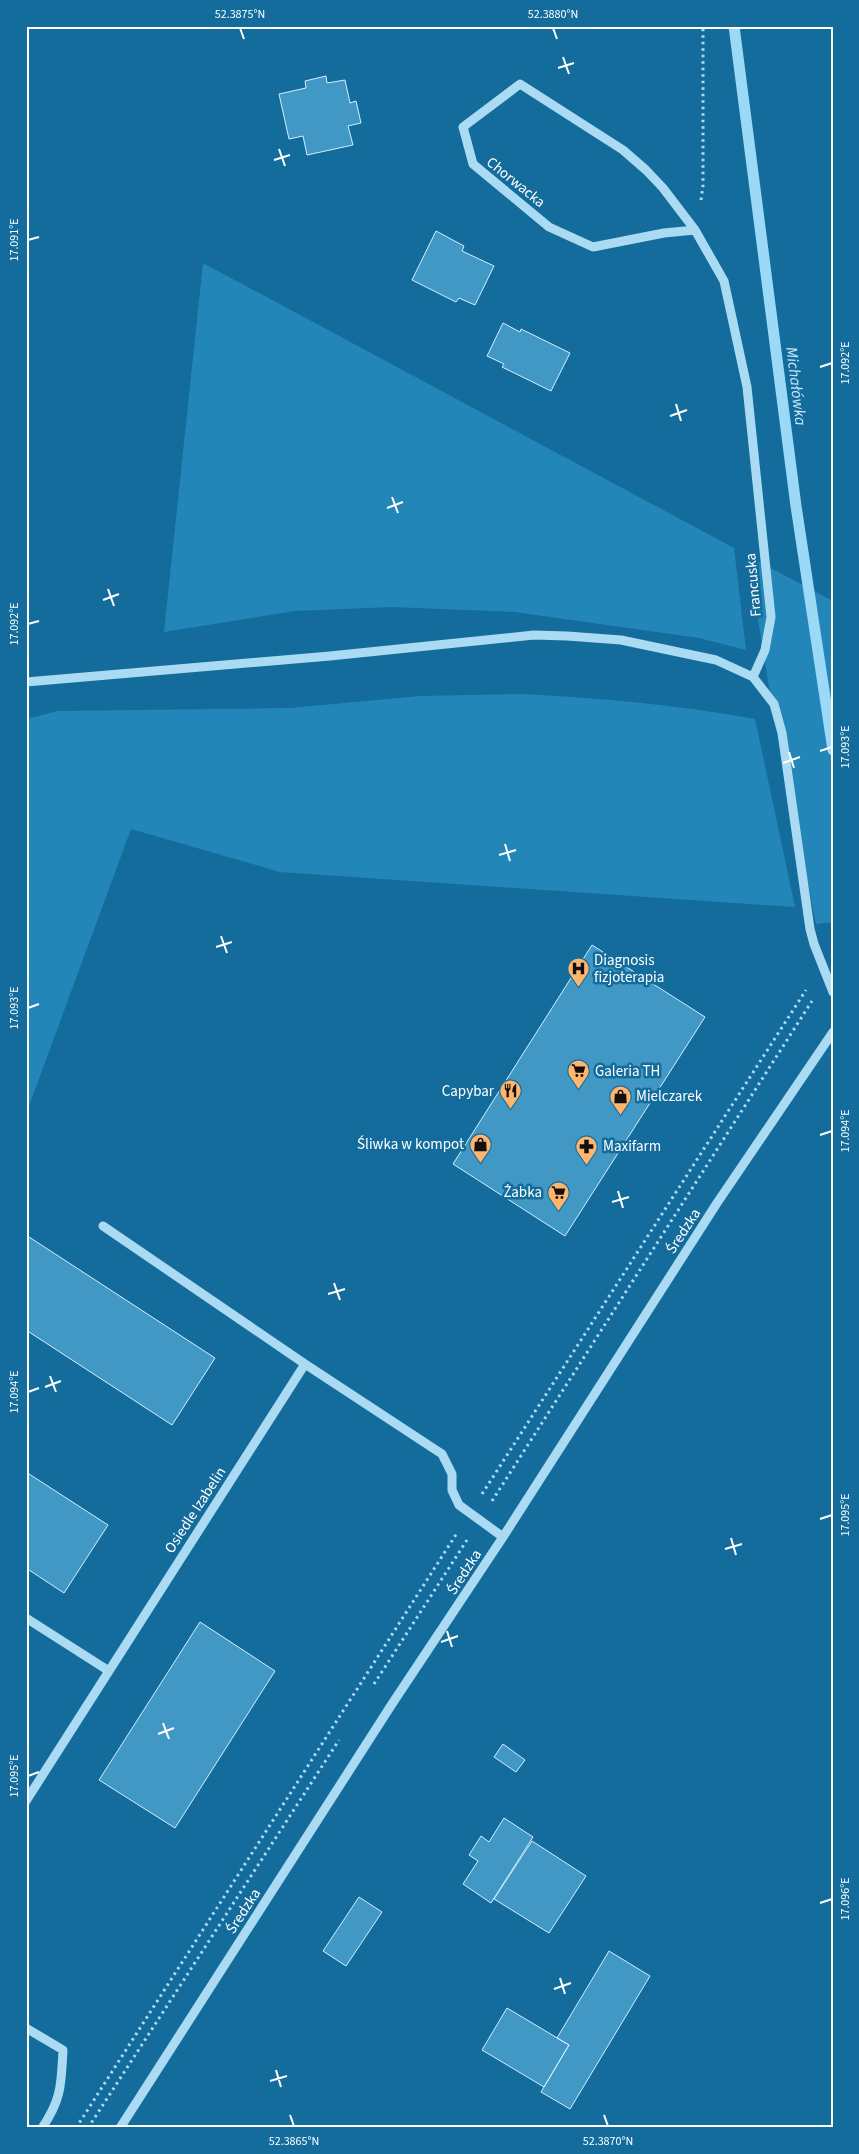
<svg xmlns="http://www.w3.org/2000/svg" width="859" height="2154" viewBox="0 0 859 2154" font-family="'Source Sans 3',sans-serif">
  <rect width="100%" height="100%" fill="#146c9c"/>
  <!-- green -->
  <path fill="#2386b9" d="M203 263 734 548 746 650 699 638 515 612 392 607 295 611 164 632Z
    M748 556 833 601V922L816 924 771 700Z
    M523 694C601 698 678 705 755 719L795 907 280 872 131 829 26 1114V719L58 711 290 708 420 696Z"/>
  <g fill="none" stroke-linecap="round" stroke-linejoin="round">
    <!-- stream -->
    <path stroke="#9cd9f6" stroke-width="11" d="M734 26 796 506 833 750"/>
  </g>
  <!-- building -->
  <path fill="#4298c5" stroke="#d2effd" d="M326 76 327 83 345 80 350 103 356 101 361 123 348 126 353 145 307 155 303 136 289 139 279 94 306 88 305 81Z
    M436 231 464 246 462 251 494 266 475 305 459 298 456 302 412 280Z
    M503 323 520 332 521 329 570 353 551 391 502 367 504 364 487 356Z
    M592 945 705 1017 565 1236 453 1164Z
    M26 1235 215 1358 172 1425 26 1330Z
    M26 1472 108 1525 64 1593 26 1568Z
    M200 1622 275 1671 175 1828 99 1780Z
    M503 1744 525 1760 516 1772 494 1757Z
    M504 1818 533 1837 491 1903 463 1884 478 1861 469 1855 481 1836 489 1842Z
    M532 1841 586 1876 549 1933 494 1899Z
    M359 1897 382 1912 346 1966 323 1951Z
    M609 1951 650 1976 570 2109 541 2092 569 2045 557 2038Z
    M507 2008 569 2045 544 2087 482 2050Z"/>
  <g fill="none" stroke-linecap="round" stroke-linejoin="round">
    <!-- path -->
    <path stroke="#aadbf3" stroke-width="3" stroke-dasharray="2.5 4" stroke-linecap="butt" d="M701 200 703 186V26
      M482 1494 806 990
      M492 1501 812 1001
      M374 1684 467 1540
      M76 2128 457 1533
      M88 2128 339 1740"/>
    <!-- minor -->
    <path stroke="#aadbf3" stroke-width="9" d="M695 230 664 233 593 247 549 227 473 164 463 127 520 84 623 150 646 170 663 188 695 230 724 281 747 387 771 617 765 650 753 677
      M26 682 330 656 534 635 567 636 621 640 716 660 753 677 774 704 782 733 810 929 814 944 833 992
      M103 1226 305 1364 442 1454 452 1474V1490L459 1505 503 1537
      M26 1618 109 1671
      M26 1801 305 1364
      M26 2028 63 2050C61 2084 62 2099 42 2128
      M120 2128 392 1704 503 1537 717 1203 833 1032"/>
  </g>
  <!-- ticks -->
  <path fill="none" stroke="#fff" stroke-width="2" d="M240 28 244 39M553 28 557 39M563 57 569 74M558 68 574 63M279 149 285 166M274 160 290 155M28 240 39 237M820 367 832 363M676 404 681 421M670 416 687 410M392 497 398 513M387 508 403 502M108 589 114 606M103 600 119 594M28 624 39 621M820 751 832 747M789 752 794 768M783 763 800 757M505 844 510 861M499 855 516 850M221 936 227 953M216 947 232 942M28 1008 39 1004M820 1135 832 1131M618 1191 623 1208M612 1202 629 1197M334 1283 340 1300M328 1294 345 1289M50 1376 56 1392M45 1387 61 1381M28 1392 39 1388M820 1519 832 1515M731 1538 736 1555M725 1549 742 1544M447 1631 452 1647M441 1642 458 1636M163 1723 169 1739M158 1734 174 1728M28 1776 39 1772M820 1903 832 1899M560 1978 565 1994M554 1989 571 1983M276 2070 281 2087M270 2081 287 2076M290 2115 294 2126M604 2115 608 2126"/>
  <!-- icons -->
  <defs>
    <symbol id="hospital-pin" viewBox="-11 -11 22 30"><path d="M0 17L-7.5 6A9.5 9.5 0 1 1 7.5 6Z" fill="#ffb56c" stroke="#146c9c"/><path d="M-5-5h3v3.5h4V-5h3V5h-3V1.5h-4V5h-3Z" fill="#111"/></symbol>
    <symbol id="supermarket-pin" viewBox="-11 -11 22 30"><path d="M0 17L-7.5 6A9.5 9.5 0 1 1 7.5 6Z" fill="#ffb56c" stroke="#146c9c"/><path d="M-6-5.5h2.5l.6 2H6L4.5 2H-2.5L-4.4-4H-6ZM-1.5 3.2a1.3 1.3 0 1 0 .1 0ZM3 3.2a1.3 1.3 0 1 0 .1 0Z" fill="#111"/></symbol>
    <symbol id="restaurant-pin" viewBox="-11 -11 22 30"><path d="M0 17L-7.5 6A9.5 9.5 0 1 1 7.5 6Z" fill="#ffb56c" stroke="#146c9c"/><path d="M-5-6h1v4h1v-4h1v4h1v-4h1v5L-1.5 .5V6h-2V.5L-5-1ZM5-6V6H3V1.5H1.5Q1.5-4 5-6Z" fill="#111"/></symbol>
    <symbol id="shop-pin" viewBox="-11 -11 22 30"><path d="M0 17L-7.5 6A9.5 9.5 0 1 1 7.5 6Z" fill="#ffb56c" stroke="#146c9c"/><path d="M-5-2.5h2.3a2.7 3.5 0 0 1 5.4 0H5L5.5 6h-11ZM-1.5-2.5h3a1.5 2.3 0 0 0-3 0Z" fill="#111"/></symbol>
    <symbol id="pharmacy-pin" viewBox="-11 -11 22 30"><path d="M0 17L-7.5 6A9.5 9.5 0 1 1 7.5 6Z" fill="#ffb56c" stroke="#146c9c"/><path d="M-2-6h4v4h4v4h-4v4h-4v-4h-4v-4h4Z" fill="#111"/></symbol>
  </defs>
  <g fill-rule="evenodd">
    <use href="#hospital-pin" x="566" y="956" width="25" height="34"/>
    <use href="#supermarket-pin" x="566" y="1058" width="25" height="34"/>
    <use href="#restaurant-pin" x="498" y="1078" width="25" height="34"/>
    <use href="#shop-pin" x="608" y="1084" width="25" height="34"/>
    <use href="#shop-pin" x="468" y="1132" width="25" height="34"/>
    <use href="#pharmacy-pin" x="574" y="1134" width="25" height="34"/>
    <use href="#supermarket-pin" x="546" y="1180" width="25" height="34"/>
  </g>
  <g text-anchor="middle" stroke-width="5" stroke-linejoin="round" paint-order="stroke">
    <!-- street labels -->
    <g font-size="15" fill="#fff" stroke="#146c9c">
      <text transform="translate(516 182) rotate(39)" y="5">Chorwacka</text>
      <text transform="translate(753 585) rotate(-95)" y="5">Francuska</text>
      <text transform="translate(683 1231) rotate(-57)" y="5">Średzka</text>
      <text transform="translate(195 1510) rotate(-57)" y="5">Osiedle Izabelin</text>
      <text transform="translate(464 1572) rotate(-57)" y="5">Średzka</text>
      <text transform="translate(243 1911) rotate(-57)" y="5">Średzka</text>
    </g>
    <!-- poi labels -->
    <g font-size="15" fill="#fff" stroke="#146c9c" text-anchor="start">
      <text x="594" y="965">Diagnosis<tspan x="594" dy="17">fizjoterapia</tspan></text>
      <text x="595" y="1076">Galeria TH</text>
      <text x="494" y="1096" text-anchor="end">Capybar</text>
      <text x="636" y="1101">Mielczarek</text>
      <text x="464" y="1149" text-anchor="end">Śliwka w kompot</text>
      <text x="603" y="1151">Maxifarm</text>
      <text x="542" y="1197" text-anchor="end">Żabka</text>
    </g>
    <!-- water labels -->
    <g font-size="16" font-style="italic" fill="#c9eafb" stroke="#146c9c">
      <text transform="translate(797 386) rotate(83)" y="6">Michałówka</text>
    </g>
  </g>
  <!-- border -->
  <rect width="859" height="2154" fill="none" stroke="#146c9c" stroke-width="55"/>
  <rect x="28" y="28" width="804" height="2098" fill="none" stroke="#fff" stroke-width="2"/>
  <g font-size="12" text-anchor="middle" fill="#fff">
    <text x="240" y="18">52.3875°N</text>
    <text x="553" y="18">52.3880°N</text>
    <text transform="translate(14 240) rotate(-90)" y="4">17.091°E</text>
    <text transform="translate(845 363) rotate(-90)" y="4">17.092°E</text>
    <text transform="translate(14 624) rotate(-90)" y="4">17.092°E</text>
    <text transform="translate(845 747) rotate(-90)" y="4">17.093°E</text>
    <text transform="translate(14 1008) rotate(-90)" y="4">17.093°E</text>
    <text transform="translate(845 1131) rotate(-90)" y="4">17.094°E</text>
    <text transform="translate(14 1392) rotate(-90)" y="4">17.094°E</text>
    <text transform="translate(845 1515) rotate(-90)" y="4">17.095°E</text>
    <text transform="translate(14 1776) rotate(-90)" y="4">17.095°E</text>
    <text transform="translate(845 1899) rotate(-90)" y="4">17.096°E</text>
    <text x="294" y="2145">52.3865°N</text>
    <text x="608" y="2145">52.3870°N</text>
  </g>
</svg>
